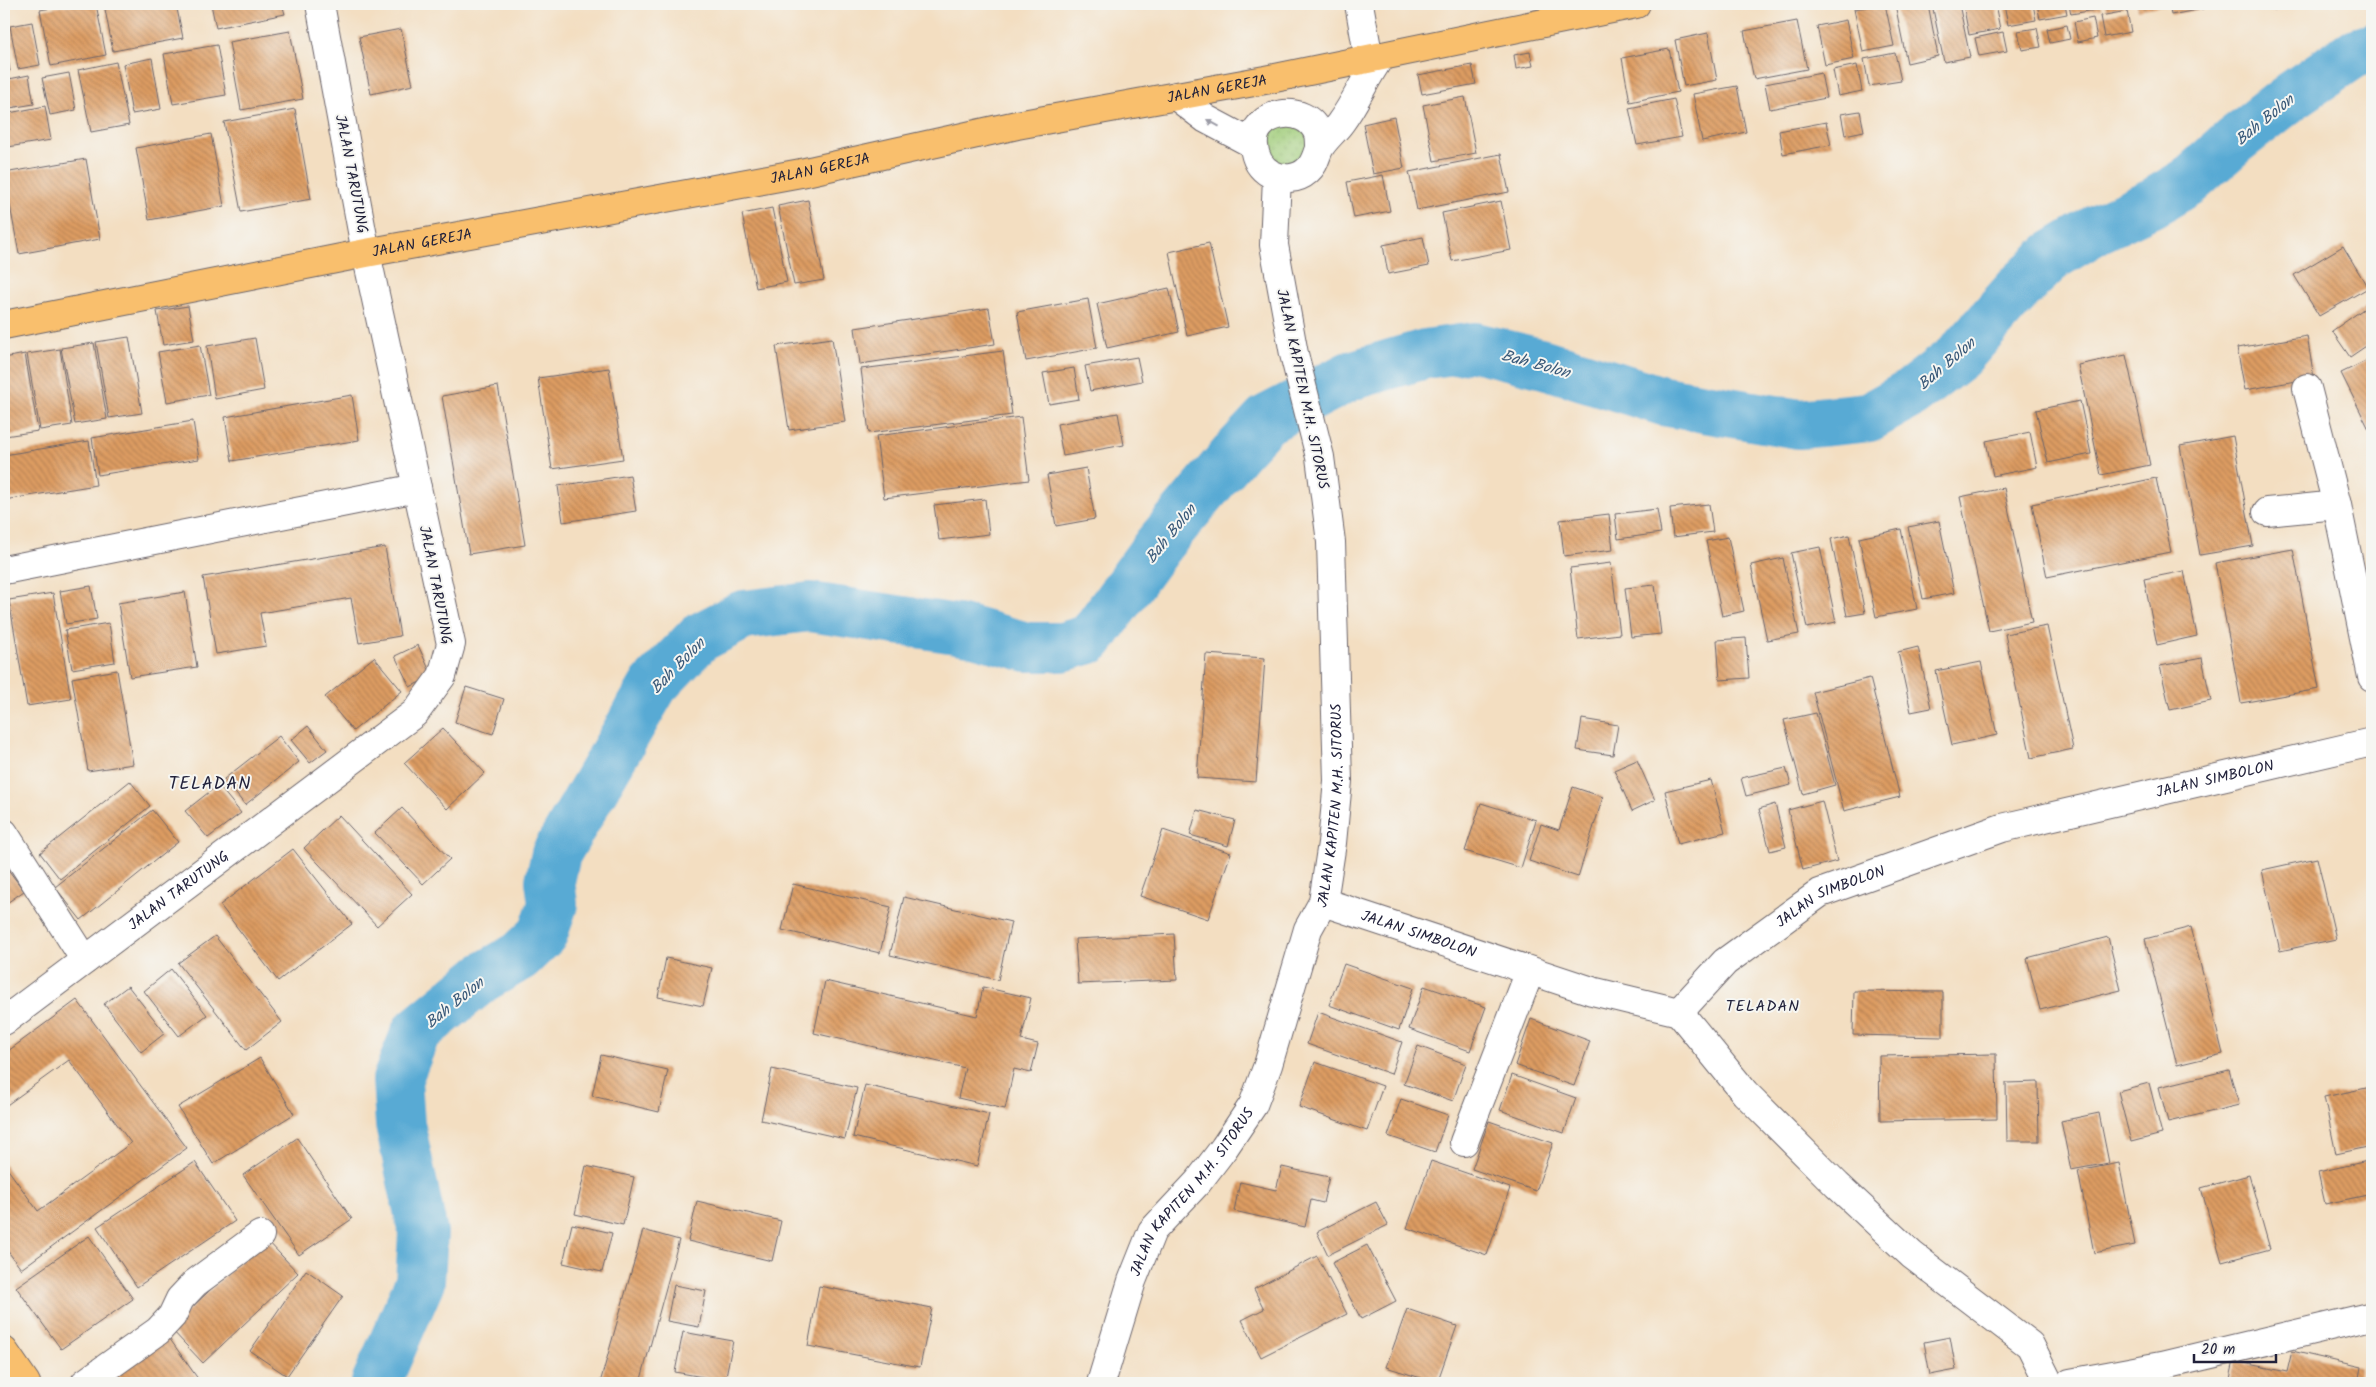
<svg xmlns="http://www.w3.org/2000/svg" width="2376" height="1387" viewBox="0 0 2376 1387" font-family="Kalam,sans-serif">
  <defs>
    <pattern id="park-dots" width="8" height="8" patternUnits="userSpaceOnUse" patternTransform="scale(1.25)"><rect width="8" height="8" fill="#a1cd7a"/><path d="M2 2h.1M6 6h.1" fill="none" stroke="#8ab06a" stroke-width="1.8" stroke-linecap="round"/></pattern>
    <pattern id="building-back-hatch" width="6" height="6" patternUnits="userSpaceOnUse" patternTransform="scale(1.25)"><rect width="6" height="6" fill="#dd9c62"/><path d="M-1 5l2 2M0 0l6 6M5-1l2 2" fill="none" stroke="#b37f52"/></pattern>
  </defs>
  <rect width="100%" height="100%" fill="#f6f6f2"/>
  <filter id="ink" filterUnits="userSpaceOnUse"><feTurbulence type="fractalNoise" baseFrequency=".02" numOctaves="2"/><feDisplacementMap in="SourceGraphic" scale="10" xChannelSelector="R" yChannelSelector="G"/><feConvolveMatrix kernelMatrix="1 2 1 2 8 2 1 2 1" color-interpolation-filters="sRGB"/></filter>
  <filter id="wash" filterUnits="userSpaceOnUse"><feTurbulence type="fractalNoise" baseFrequency=".0096" numOctaves="4" result="noise"/><feDisplacementMap in="SourceGraphic" scale="20" xChannelSelector="R" yChannelSelector="G"/><feGaussianBlur stdDeviation="1.12" result="paint"/><feColorMatrix in="noise" values="0 0 0 0 0 0 0 0 0 0 0 0 0 0 0 0 0 1.4 0 .05"/><feComposite in="paint" operator="in"/></filter>
  <g filter="url(#wash)">
    <rect width="100%" height="100%" fill="#f3dec1"/>
    <!-- park -->
    <path fill="url(#park-dots)" stroke="#62785a" d="M1290 116 1317 144 1282 176 1258 135Z"/>
    <g fill="none" stroke-linecap="round" stroke-linejoin="round">
      <!-- river -->
      <path stroke="#59aad4" stroke-width="50" d="M376 1383 420 1282 423 1233 400 1124 397 1080 416 1032 482 978 520 956 543 934 553 904 550 881 556 854 654 685 699 638 743 615 810 607 970 631 1027 647H1062L1090 639 1158 545 1239 449 1266 420 1350 376 1425 354 1475 347 1544 364 1663 401 1799 424 1869 417 1910 394 1959 356 2021 286 2052 256 2095 230 2156 201 2188 182 2234 141 2293 95 2353 54 2372 48"/>
    </g>
    <g id="blocks">
      <!-- building -->
      <path fill="url(#building-back-hatch)" d="M75 4H96L106 55 51 66 40 10Z
        M104 4H176L183 38 113 51Z
        M211 4H282L285 14 216 28Z
        M1885 4 1894 46 1863 52 1854 9Z
        M1895 4H1928L1938 56 1907 63Z
        M1932 4H1959L1970 57 1944 62Z
        M1963 4H1995L2000 29 1969 35Z
        M2004 4H2033L2036 20 2008 25Z
        M2037 4H2065L2067 14 2040 19Z
        M2069 4H2100L2101 9 2071 14Z
        M2105 4H2131V5L2106 10Z
        M2137 4H2166V5L2138 10Z
        M2169 4H2207V8L2171 15Z
        M2273 4H2295L2274 10Z
        M2127 11 2131 32 2104 37 2100 16Z
        M2093 18 2097 38 2078 42 2074 22Z
        M1846 20 1854 59 1825 65 1817 26Z
        M1797 21 1807 69 1754 79 1744 31Z
        M32 22 40 65 18 69 10 26Z
        M2067 25 2070 39 2050 43 2047 29Z
        M2037 28 2041 47 2022 50 2018 31Z
        M401 29 413 85 371 94 359 37Z
        M290 31 303 99 241 110 229 42Z
        M2003 32 2007 51 1979 56 1975 38Z
        M1708 33 1717 80 1684 86 1675 40Z
        M5 42 10 71 4 72V43Z
        M217 45 226 95 173 104 164 54Z
        M1669 49 1678 92 1630 102 1622 58Z
        M1530 52 1533 66 1516 69 1514 55Z
        M1895 53 1901 81 1869 86 1864 59Z
        M152 58 161 109 132 114 123 64Z
        M116 62 129 125 91 132 78 70Z
        M1472 65 1476 84 1422 94 1418 75Z
        M1857 65 1862 91 1838 96 1833 70Z
        M69 73 76 110 50 115 42 78Z
        M1821 73 1826 98 1770 109 1765 84Z
        M29 75 34 104 4 109V80Z
        M1737 86 1746 132 1702 141 1693 94Z
        M1465 97 1476 153 1434 161 1423 105Z
        M1674 99 1682 137 1637 145 1629 108Z
        M45 106 51 140 8 147 4 114Z
        M295 109 311 199 241 212 224 122Z
        M1860 111 1864 131 1845 135 1841 114Z
        M1394 117 1404 168 1373 174 1363 124Z
        M1826 122 1831 145 1783 154 1779 131Z
        M211 134 224 206 149 220 136 148Z
        M1501 154 1509 192 1417 210 1409 172Z
        M86 159 100 239 19 254 4 173Z
        M1383 175 1390 211 1354 218 1347 182Z
        M808 200 824 280 794 285 778 206Z
        M1501 201 1511 250 1452 261 1442 213Z
        M772 208 787 282 756 288 742 214Z
        M1423 237 1429 266 1388 274 1383 245Z
        M1209 243 1228 327 1187 336 1169 252Z
        M2343 246 2368 288 2319 316 2294 275Z
        M1169 288 1179 332 1107 348 1097 304Z
        M1088 299 1097 348 1026 361 1017 312Z
        M2372 303V342L2350 357 2332 331Z
        M188 306 194 340 163 345 157 311Z
        M989 308 995 344 860 364 855 328Z
        M2307 336 2314 378 2245 390 2237 348Z
        M129 337 142 413 109 418 96 342Z
        M255 338 264 390 215 399 207 346Z
        M832 338 845 422 789 430 776 346Z
        M94 343 107 419 75 424 61 348Z
        M200 345 209 395 167 402 158 352Z
        M60 349 72 425 40 430 27 354Z
        M1003 351 1012 415 869 433 861 369Z
        M25 354 38 431 5 436 4 358Z
        M2126 355 2150 465 2101 475 2078 365Z
        M1137 357 1142 381 1090 391 1085 366Z
        M2372 358V435L2341 373Z
        M609 368 623 459 552 469 538 378Z
        M1074 368 1079 399 1049 404 1043 373Z
        M498 386 525 545 469 554 442 396Z
        M352 395 359 440 232 461 225 417Z
        M2080 401 2091 454 2048 463 2036 410Z
        M1118 413 1124 445 1063 456 1057 424Z
        M1021 417 1029 480 884 498 876 436Z
        M193 421 199 459 98 475 92 438Z
        M2030 432 2037 467 1993 476 1986 441Z
        M2233 436 2253 546 2200 555 2180 446Z
        M89 441 96 485 4 500V455Z
        M1086 468 1095 519 1056 526 1047 475Z
        M630 475 636 511 563 522 558 486Z
        M2156 478 2171 552 2047 577 2032 504Z
        M2004 488 2032 622 1989 631 1960 497Z
        M985 499 989 534 939 540 934 505Z
        M1709 504 1713 532 1673 537 1670 508Z
        M1657 509 1661 533 1618 539 1615 514Z
        M1609 514 1613 550 1564 556 1560 520Z
        M1939 521 1954 593 1923 599 1908 527Z
        M1901 529 1917 609 1876 617 1859 538Z
        M1849 535 1865 613 1847 616 1831 539Z
        M1728 537 1744 611 1722 616 1706 541Z
        M385 547 400 636 359 643 351 598 260 613 266 646 216 654 203 577Z
        M1820 547 1836 622 1807 628 1791 553Z
        M2293 549 2319 689 2241 703 2215 563Z
        M1783 558 1799 634 1767 640 1751 565Z
        M1611 563 1620 634 1578 639 1570 568Z
        M2184 571 2197 636 2157 645 2144 579Z
        M1655 585 1661 634 1631 637 1625 588Z
        M91 586 97 619 66 624 60 591Z
        M185 592 197 667 130 677 118 603Z
        M53 593 71 699 27 706 9 600Z
        M109 623 115 662 72 669 65 630Z
        M2047 626 2073 749 2031 758 2005 634Z
        M1746 638 1749 678 1720 680 1717 640Z
        M418 645 432 676 410 687 395 656Z
        M1918 647 1931 708 1911 712 1898 652Z
        M1206 654 1265 658 1256 782 1197 778Z
        M374 657 402 691 353 731 325 697Z
        M2202 658 2211 701 2170 710 2160 666Z
        M1981 662 1997 735 1952 745 1936 671Z
        M117 670 133 764 88 771 72 678Z
        M1870 678 1900 797 1844 811 1813 692Z
        M466 687 504 699 493 734 455 722Z
        M1816 713 1835 785 1803 794 1784 720Z
        M1582 719 1618 725 1613 755 1577 750Z
        M308 726 327 750 310 763 291 740Z
        M443 728 485 773 447 809 404 763Z
        M279 736 299 762 245 805 224 779Z
        M1637 760 1655 800 1632 811 1614 770Z
        M1786 768 1791 785 1746 796 1741 778Z
        M1711 780 1725 832 1678 844 1665 791Z
        M130 781 150 806 60 879 40 853Z
        M218 785 241 813 208 838 185 811Z
        M1573 787 1603 797 1578 877 1529 861 1541 824 1559 830Z
        M1822 801 1837 861 1803 870 1788 810Z
        M1481 803 1536 820 1521 868 1465 851Z
        M1775 804 1786 847 1770 851 1759 809Z
        M402 808 450 859 423 884 375 833Z
        M152 810 178 842 81 920 55 887Z
        M1197 810 1235 820 1228 846 1190 835Z
        M339 815 412 894 377 926 304 848Z
        M1163 830 1231 853 1208 919 1140 896Z
        M293 849 352 924 278 981 220 905Z
        M2317 858 2336 939 2280 951 2262 870Z
        M4 864 24 891 4 905Z
        M793 884 891 907 880 953 782 930Z
        M904 897 1011 922 998 980 890 955Z
        M2191 927 2223 1054 2177 1065 2145 939Z
        M1174 934 1177 980 1078 984 1075 939Z
        M215 936 282 1022 246 1050 178 963Z
        M2108 937 2121 990 2040 1010 2027 958Z
        M666 958 712 968 703 1006 658 997Z
        M1344 964 1413 988 1399 1030 1329 1005Z
        M171 969 207 1015 179 1036 144 991Z
        M825 981 977 1016 983 987 1031 998 1021 1040 1038 1044 1031 1073 1014 1069 1005 1109 958 1098 965 1068 814 1033Z
        M128 986 165 1033 141 1052 104 1004Z
        M1424 986 1486 1007 1470 1051 1409 1029Z
        M1854 991 1943 992V1037L1853 1035Z
        M77 1000 187 1148 21 1269 4 1246V1164L38 1211 131 1143 69 1060 4 1107V1054Z
        M1318 1012 1402 1042 1391 1074 1307 1044Z
        M1531 1019 1590 1041 1574 1086 1515 1065Z
        M1418 1046 1466 1064 1453 1101 1404 1084Z
        M1996 1054 1997 1119 1880 1121 1879 1056Z
        M601 1055 668 1070 659 1112 592 1096Z
        M260 1058 294 1114 213 1164 178 1107Z
        M1315 1062 1383 1086 1367 1131 1299 1107Z
        M772 1069 857 1088 845 1139 761 1120Z
        M2229 1070 2239 1105 2168 1122 2159 1087Z
        M1512 1075 1576 1098 1564 1133 1500 1110Z
        M2038 1082 2039 1141H2007L2006 1083Z
        M2149 1083 2162 1134 2131 1142 2118 1091Z
        M865 1085 989 1114 977 1166 853 1137Z
        M2371 1087 2372 1146 2336 1154 2324 1097Z
        M1401 1099 1448 1115 1435 1152 1388 1136Z
        M2099 1113 2109 1163 2071 1170 2061 1121Z
        M1489 1121 1553 1143 1536 1191 1472 1169Z
        M297 1138 352 1219 299 1255 243 1175Z
        M2372 1160V1194L2325 1204 2318 1172Z
        M1431 1161 1510 1188 1487 1255 1407 1228Z
        M195 1162 235 1221 137 1287 97 1227Z
        M2119 1163 2135 1245 2094 1253 2078 1171Z
        M586 1166 634 1177 623 1225 575 1214Z
        M1282 1167 1329 1177 1323 1203 1311 1200 1305 1227 1234 1211 1240 1182 1276 1190Z
        M2249 1175 2270 1249 2222 1262 2201 1188Z
        M697 1201 781 1221 772 1261 688 1241Z
        M1376 1202 1388 1225 1328 1255 1317 1232Z
        M572 1224 612 1233 602 1272 563 1263Z
        M643 1230 679 1240 640 1383H600Z
        M89 1236 133 1299 61 1349 16 1287Z
        M265 1238 298 1273 203 1363 170 1328Z
        M1367 1245 1396 1301 1361 1319 1332 1263Z
        M1317 1256 1347 1314 1261 1357 1242 1320 1264 1309 1254 1289Z
        M306 1270 343 1296 287 1376 250 1351Z
        M674 1285 706 1291 699 1327 667 1321Z
        M819 1286 932 1308 920 1367 808 1346Z
        M1407 1309 1457 1326 1437 1383 1386 1367Z
        M683 1332 733 1341 725 1381 675 1372Z
        M167 1335 201 1383H98Z
        M1950 1337 1956 1370 1930 1375 1924 1342Z
        M2292 1351 2361 1367 2358 1383H2229L2234 1361 2287 1372Z"/>
    </g>
  </g>
  <g filter="url(#ink)">
    <use href="#blocks" fill-opacity="0" stroke="#6b646a" stroke-width="1"/>
    <g fill="none" stroke-linecap="round" stroke-linejoin="round">
      <defs>
        <g id="minor">
          <path d="M1359 4 1369 59"/>
          <path d="M1176 96 1206 119 1253 144"/>
          <path d="M1319 149C1319 144 1319 138 1318 134 1307 101 1250 111 1254 146 1255 158 1260 168 1271 174 1282 180 1297 180 1307 171 1315 164 1315 158 1319 149 1324 139 1335 131 1341 122 1356 102 1365 78 1381 56"/>
          <path d="M2307 388 2337 505 2372 677"/>
          <path d="M2267 512 2337 505"/>
          <path d="M4 570 417 488"/>
          <path d="M4 833 85 960"/>
          <path id="s1" d="M1323 902 1592 991 1679 1012 1725 962 1820 893 2002 828 2372 742"/>
          <path d="M1679 1012 1745 1093 1837 1185 1912 1255 2030 1345 2049 1383"/>
          <path id="s2" d="M4 1021 415 713 442 676 451 644 366 253 320 4"/>
          <path d="M1464 1142 1530 971"/>
          <path d="M85 1383 158 1331 172 1316 180 1299 195 1283 260 1235"/>
          <path id="s3" d="M1101 1383 1132 1281 1152 1231 1198 1182 1224 1148 1253 1105 1268 1065 1308 929 1323 902 1332 843 1338 781 1331 542 1320 457 1294 354 1274 245 1277 177"/>
          <path d="M2070 1383 2161 1366 2372 1316"/>
        </g>
        <g id="major">
          <path id="s4" d="M4 325 366 253 801 173 1017 125 1265 80 1636 4"/>
          <path d="M4 1351 26 1383"/>
        </g>
      </defs>
      <!-- minor casing -->
      <use href="#minor" stroke="#6b646a" stroke-width="30"/>
      <!-- major casing -->
      <use href="#major" stroke="#6b646a" stroke-width="30"/>
      <!-- minor -->
      <use href="#minor" stroke="#fff" stroke-width="28"/>
      <!-- major -->
      <use href="#major" stroke="#f9bf6d" stroke-width="28"/>
    </g>
    <!-- one-way arrows -->
    <defs><path id="oneway-solid" d="M-6-.8H1V-3.2L6.5 0L1 3.2V.8H-6Z" transform="scale(1.25)"/></defs>
    <use fill="#9c9ca7" href="#oneway-solid" transform="translate(1213 123) rotate(-151)"/>
  </g>
  <g text-anchor="middle" stroke-width="4" stroke-linejoin="round" paint-order="stroke">
    <!-- street labels -->
    <g font-size="15" fill="#22223b" stroke="#f6f6f2">
      <text dy="5" stroke="none"><textPath href="#s4" startOffset="1236">JALAN GEREJA</textPath></text>
      <text dy="5" stroke="none"><textPath href="#s4" startOffset="831">JALAN GEREJA</textPath></text>
      <text transform="translate(352 174) rotate(79)" y="5">JALAN TARUTUNG</text>
      <text dy="5" stroke="none"><textPath href="#s4" startOffset="426">JALAN GEREJA</textPath></text>
      <text transform="translate(1303 389) rotate(78)" y="5">JALAN KAPITEN M.H. SITORUS</text>
      <text transform="translate(436 585) rotate(79)" y="5">JALAN TARUTUNG</text>
      <text dy="5" stroke="none"><textPath href="#s1" startOffset="970">JALAN SIMBOLON</textPath></text>
      <text dy="5" stroke="none"><textPath href="#s3" startOffset="635">JALAN KAPITEN M.H. SITORUS</textPath></text>
      <text dy="5" stroke="none"><textPath href="#s2" startOffset="218">JALAN TARUTUNG</textPath></text>
      <text dy="5" stroke="none"><textPath href="#s1" startOffset="566">JALAN SIMBOLON</textPath></text>
      <text dy="5" stroke="none"><textPath href="#s1" startOffset="101">JALAN SIMBOLON</textPath></text>
      <text dy="5" stroke="none"><textPath href="#s3" startOffset="215">JALAN KAPITEN M.H. SITORUS</textPath></text>
    </g>
    <!-- water labels -->
    <g font-size="16" font-style="italic" fill="#385878" stroke="#f6f6f2">
      <text transform="translate(2264 119) rotate(-39)" y="6">Bah Bolon</text>
      <text transform="translate(1536 363) rotate(15)" y="6">Bah Bolon</text>
      <text transform="translate(1946 363) rotate(-41)" y="6">Bah Bolon</text>
      <text transform="translate(1170 533) rotate(-51)" y="6">Bah Bolon</text>
      <text transform="translate(677 665) rotate(-46)" y="6">Bah Bolon</text>
      <text transform="translate(454 1002) rotate(-39)" y="6">Bah Bolon</text>
    </g>
    <!-- neighbourhood labels -->
    <g font-size="16" letter-spacing="1" fill="#22223b" stroke="#f6f6f2">
      <text x="1763" y="1011">TELADAN</text>
    </g>
    <!-- quarter labels -->
    <g font-size="18" letter-spacing="1" fill="#22223b" stroke="#f6f6f2">
      <text x="210" y="789">TELADAN</text>
    </g>
  </g>
  <!-- margin -->
  <rect width="2376" height="1387" fill="none" stroke="#f6f6f2" stroke-width="20"/>
  <!-- scale -->
  <path d="M2194 1354v8h82v-8" fill="none" stroke="#22223b" stroke-width="2.5"/>
  <text x="2201" y="1354" font-size="15" fill="#22223b" stroke="#f6f6f2" stroke-width="4" paint-order="stroke">20 m</text>
</svg>
